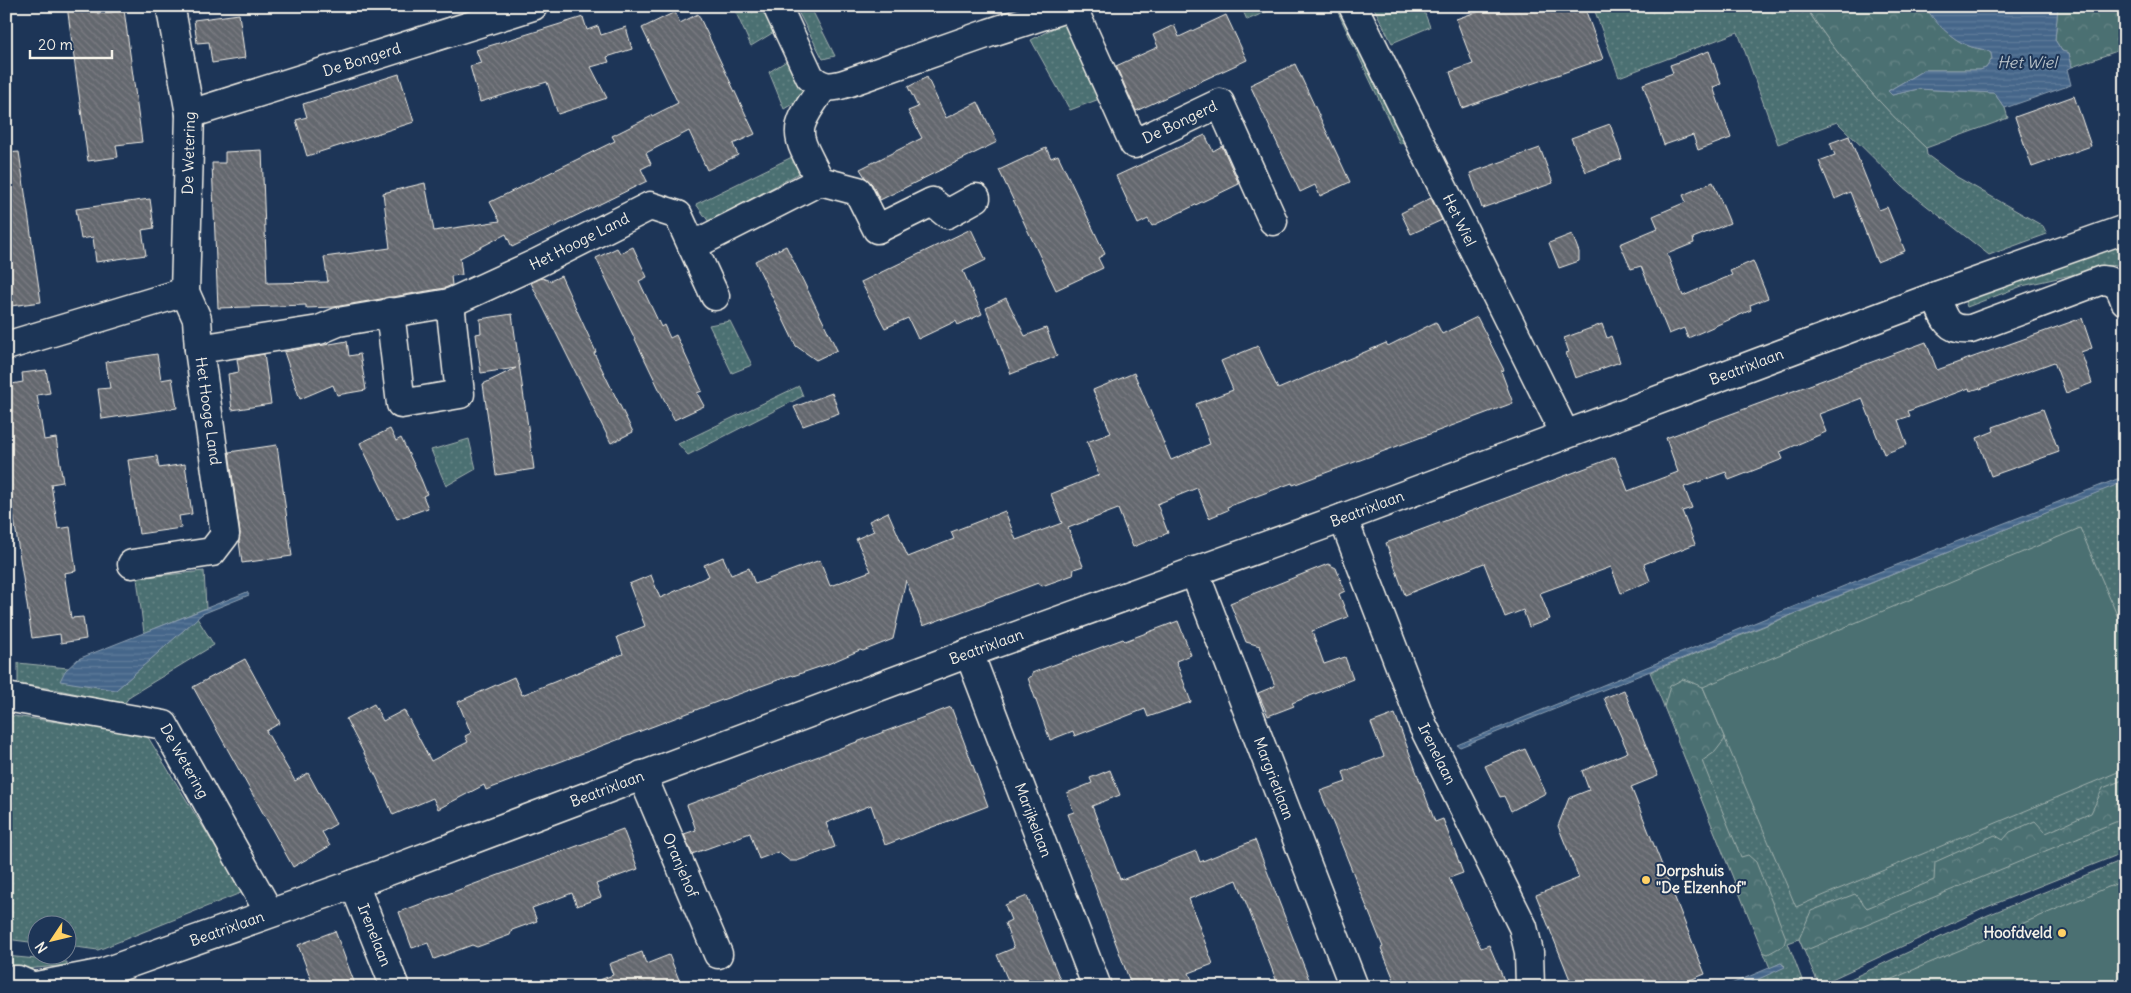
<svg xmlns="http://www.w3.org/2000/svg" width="2131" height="993" viewBox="0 0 2131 993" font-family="Delius,sans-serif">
  <defs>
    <pattern id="grass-dots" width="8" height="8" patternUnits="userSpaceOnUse" patternTransform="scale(1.25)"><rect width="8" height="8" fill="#4c7072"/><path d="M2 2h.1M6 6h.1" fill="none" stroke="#668586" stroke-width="1.8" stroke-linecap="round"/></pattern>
    <pattern id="forest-crowns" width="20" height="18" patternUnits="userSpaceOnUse" patternTransform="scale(1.25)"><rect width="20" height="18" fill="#4c7072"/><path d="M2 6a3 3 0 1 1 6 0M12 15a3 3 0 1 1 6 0" fill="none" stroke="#668586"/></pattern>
    <pattern id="water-rules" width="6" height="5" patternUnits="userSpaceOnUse" patternTransform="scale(1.25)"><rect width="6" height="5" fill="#45668a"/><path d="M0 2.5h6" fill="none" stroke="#607c9a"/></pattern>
    <pattern id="building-back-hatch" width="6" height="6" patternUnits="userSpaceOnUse" patternTransform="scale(1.25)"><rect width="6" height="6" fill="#64676e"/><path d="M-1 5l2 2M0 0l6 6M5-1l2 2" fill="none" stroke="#7b7d83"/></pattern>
  </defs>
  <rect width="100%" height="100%" fill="#1d3557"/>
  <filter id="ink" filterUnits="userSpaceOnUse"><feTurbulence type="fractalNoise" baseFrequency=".02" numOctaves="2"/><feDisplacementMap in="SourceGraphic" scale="10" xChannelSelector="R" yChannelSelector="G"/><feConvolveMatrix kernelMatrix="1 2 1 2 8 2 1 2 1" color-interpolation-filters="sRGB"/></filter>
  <g filter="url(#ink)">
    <!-- grass -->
    <path fill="url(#grass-dots)" stroke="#a0b0ad" d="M733 6H764L774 32 751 46Z
      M795 6H810L835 56 823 59Z
      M1241 6H1280L1247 20Z
      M1335 6H1344L1408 140 1400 144Z
      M1373 6H1422L1430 27 1392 43Z
      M1593 6H1805C1838 58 1881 106 1926 148L1927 155 1957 177 2043 226 2047 234 1989 255 1903 187 1837 122 1778 144 1738 32 1619 77Z
      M2119 6H2125V53L2117 51Z
      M1065 22 1102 98 1070 110 1031 40Z
      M793 57 811 93 784 109 769 72Z
      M792 157 803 171 709 222 696 204Z
      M2125 241V263L2022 286 1967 307 1964 297Z
      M730 321 752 365 732 373 709 325Z
      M799 386 803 396 688 455 678 444Z
      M469 439 476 469 446 486 431 450Z
      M2125 481V852L1987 907 1819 985 1799 939 1788 943 1804 985 1801 987H1741L1785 966 1781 963 1770 968 1650 672Z
      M204 571 206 608 144 633 137 578Z
      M197 618 214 645 130 696 124 704 54 689 18 684V663L68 668 118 688Z
      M6 715 146 734 243 892 98 950 68 946V926H38L37 943 6 939Z
      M2125 859V987H1833L1988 915Z
      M6 956 67 962V965L6 971Z"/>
    <!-- forest -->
    <path fill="url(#forest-crowns)" stroke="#a0b0ad" d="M1805 6H1925C1934 21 1952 40 1969 46 1976 49 1984 48 1991 53L1992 59 1986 68 1980 70H1924L1888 91 1892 95 1918 89 1994 93 2005 108 2008 118 1926 148C1881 106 1838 58 1805 6Z
      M2058 6H2119L2117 51 2072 67 2069 53 2062 51 2055 40Z
      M1683 679 1703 687 1725 739 1715 752 1702 761 1741 857 1748 855 1756 862 1786 938 1784 945 1768 954 1763 952 1664 707 1670 686Z
      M2125 779V818L1804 951 1799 939 1811 911 1855 894 1867 908 1934 880 1935 862 1995 835 2003 840 2010 832 2035 821 2046 833 2091 813 2103 788Z"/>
    <!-- pitch -->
    <path fill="#4c7072" stroke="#a0b0ad" d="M2080 528 2125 634V769L1796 907 1703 687Z
      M2125 880V987H1873Z"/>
    <!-- water -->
    <path fill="url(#water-rules)" stroke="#8b9eb0" d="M1925 6H2058L2055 40 2062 51 2069 53 2072 67 2067 69 2071 85 2005 108 1994 93 1918 89 1892 95 1888 91 1924 70H1980L1986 68 1992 59 1991 53C1984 48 1976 49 1969 46 1952 40 1933 21 1925 6Z
      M2125 476 2124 482 2066 505 1460 747 1457 745 1866 577Z
      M247 592 249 595 202 614 116 690 60 681 65 671 78 659Z
      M1781 963 1785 967 1783 968 1741 987H1724Z"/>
    <!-- building -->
    <path fill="url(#building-back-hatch)" stroke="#f4f1e8" d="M67 6H97L98 14 124 10 142 142 116 145 118 157 88 161Z
      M1494 6H1584L1603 59 1462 108 1450 72 1473 64 1456 19Z
      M675 12 680 23 698 14 755 134 733 144 738 155 707 170 689 131 646 153 651 164 641 169 647 181 512 247 506 234 460 258 462 275 451 276 452 285 445 288 334 307 306 308V305L218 308 212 163H225V152L262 150 267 283 328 282 324 257 390 248 383 193 425 183 434 231 500 221 490 202 615 141 612 136 678 103 642 28Z
      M239 14 245 58 212 63 209 42 197 43 194 20Z
      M1226 15 1247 60 1136 111 1116 66 1158 47 1153 35 1174 25 1179 37Z
      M583 17 587 30 598 26 601 35 626 27 632 49 607 57 609 62 591 67 607 98 558 114 547 82 480 102 470 66 481 63 476 50Z
      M1709 51 1721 84 1713 87 1731 138 1698 150 1693 135 1664 145 1643 84 1673 73 1670 65Z
      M1295 64 1350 182 1320 196 1315 185 1300 192 1250 85Z
      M399 74 414 122 307 156 296 120 307 117 303 104Z
      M927 77 946 118 978 102 997 142 880 200 872 184 865 177 860 169 922 138 908 111 918 107 908 87Z
      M2074 96 2091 146 2032 167 2015 117Z
      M1610 124 1622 159 1586 172 1571 138Z
      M1205 135 1213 151 1222 146 1239 184 1152 226 1148 219 1138 224 1116 176Z
      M1849 136 1879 210 1887 207 1905 251 1877 262 1850 192 1835 199 1819 161 1835 155 1830 143Z
      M1046 148 1051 158 1058 155 1105 254 1098 258 1103 268 1056 290 999 170Z
      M1540 148 1553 183 1482 208 1470 173Z
      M19 152 41 302 11 306 9 294 6 295V153Z
      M1713 182 1730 223 1693 238 1694 243 1667 254 1683 296 1732 275 1730 271 1753 261 1768 298 1750 305 1751 310 1688 338 1684 328 1669 334 1641 266 1631 269 1620 244 1658 228 1653 216 1686 202 1683 195Z
      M1431 198 1442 220 1411 234 1401 213Z
      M150 199 154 228 142 230 146 255 96 262 93 237 81 239 76 209Z
      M971 229 986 260 963 271 982 314 958 325 956 321 918 339 908 318 885 328 861 282Z
      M1572 234 1579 252V261L1559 268 1549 243Z
      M786 246 837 350 816 360 796 346 755 261Z
      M633 247 647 277 639 281 661 327 664 325 670 338 676 335 702 391 697 393 704 406 674 420 596 258 617 248 620 253Z
      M561 276 596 352 594 353 633 432 611 443 531 283 542 278 550 281Z
      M1006 298 1025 336 1046 328 1057 356 1011 374 986 308Z
      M512 314 534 469 496 475 483 384 516 368 481 373 476 334 481 333 480 319Z
      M1477 317 1504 370 1501 371 1513 403 1293 485 1292 483 1227 507 1228 510 1209 518 1197 488 1157 504 1168 533 1133 547 1118 509 1068 528 1083 566 1074 569 1073 575 1042 586 1038 583 923 626 906 580 893 639 863 651 860 650 828 664 793 676 792 675 722 700 486 790 484 785 438 809 433 798 393 815 377 778 346 719 374 704 383 721 404 710 431 761 468 742 465 736 471 733 458 702 514 677 522 695 623 654 617 637 645 626 629 584 651 575 660 598 709 576 704 565 723 557 731 575 749 568 755 584 820 560 830 586 871 571 856 539 874 531 869 521 888 512 908 557 954 539 951 532 1005 511 1016 540 1062 523 1051 494 1099 475 1087 442 1111 433 1093 390 1134 373 1171 460 1210 444 1196 404 1233 390 1221 361 1258 346 1278 389 1386 343 1388 346 1436 322 1442 334Z
      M2082 318 2092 348 2081 352 2092 383 2066 393 2054 362 1980 389V388L1970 391 1969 388 1908 411 1910 416 1898 420 1907 445 1884 454 1862 398 1819 414 1826 432 1780 452 1783 459 1729 480 1726 472 1684 487 1692 508 1682 511 1695 544 1644 564 1650 581 1621 593 1611 567 1540 593 1550 619 1529 627 1523 610 1505 617 1484 563 1405 595 1386 543 1615 457 1628 491 1678 472 1666 438 1926 342 1937 370Z
      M1602 324 1607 338 1611 336 1620 362 1575 378 1566 353 1569 352 1564 338Z
      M347 341 349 356 360 354 366 390 337 395 333 385 300 399 284 352Z
      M157 354 161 380 172 378 177 408 102 419 98 389 110 388 106 362Z
      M264 354 271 404 232 410 228 374 239 372 237 359Z
      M46 370 50 393 37 395 44 440 56 438 63 482 51 484 58 529 70 527 76 571 64 573 71 618 83 617 86 639 61 643 60 634 32 638 6 465V385L23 382 22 373Z
      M832 393 839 413 803 426 794 407Z
      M2043 409 2059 452 1991 476 1977 438 1994 431 1993 427Z
      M390 429 396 441 401 438 421 479 427 494 423 496 428 508 397 519 360 443Z
      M277 445 292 556 242 563 239 541 240 533 229 452Z
      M157 456 159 468 185 464 192 514 179 516 181 528 139 534 128 460Z
      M1328 564 1336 568 1345 591 1339 594 1348 617 1312 631 1324 664 1345 657 1353 679 1292 703 1294 706 1268 716 1258 693 1275 686 1260 646 1246 642 1230 603Z
      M1178 621 1191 655 1176 661 1191 702 1148 717 1145 709 1075 736 1073 731 1050 740 1028 678 1032 676V673L1123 639 1125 641Z
      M245 659 280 723 266 731 295 781 308 773 336 824 322 832 330 846 293 867 193 687Z
      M1624 690 1658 776 1631 787 1705 974 1690 980 1692 987H1573L1536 895 1579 878 1558 826 1569 798 1589 790 1582 771 1628 752 1604 698Z
      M951 707 988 806 885 845 871 805 826 823 835 847 797 861H790L778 852 759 859 750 833 692 854 684 834 696 830 687 805Z
      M1395 714 1435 822 1443 819 1463 873 1449 878 1481 948 1489 945 1507 987H1397L1381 948 1383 947 1320 791 1346 782 1343 772 1384 756 1371 723Z
      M1525 749 1546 793 1511 811 1504 796 1500 797 1485 766Z
      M1110 770 1120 795 1092 806 1120 879 1123 878 1124 879 1196 851 1200 862 1255 840 1312 987H1279L1237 880 1189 899 1213 964 1189 973 1195 987H1132L1068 814 1074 812 1067 793 1092 783 1090 778Z
      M623 829 638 869 596 884 601 897 577 906 572 893 551 901 532 908 537 921 512 930 510 935 477 947 472 945 434 959 428 943 412 948 399 912Z
      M1027 896 1046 945 1063 987H1011L997 955 1014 948 1005 923 1011 920 1005 905Z
      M335 931 356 987H314L298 945Z
      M642 952 646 964 669 955 682 987H590L589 984 613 975 609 964Z"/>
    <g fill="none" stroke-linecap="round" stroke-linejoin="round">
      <defs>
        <g id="minor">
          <path d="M777 6 810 77C822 89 832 88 847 83L989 33 1072 6"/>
          <path id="s1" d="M1072 6 1134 144 1220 103 1273 221"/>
          <path id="s2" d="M1353 6 1565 434"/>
          <path id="s3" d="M190 114 533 6"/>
          <path d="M820 181 858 191 877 229 932 202 947 214 976 198"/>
          <path d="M820 181C796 132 789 134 824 86"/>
          <path d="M692 246 820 181"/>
          <path d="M185 292 197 319 199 349"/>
          <path d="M1936 296C1943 315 1946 332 1971 329L2102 280C2117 281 2120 287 2125 301"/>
          <path d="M390 312 401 404 460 394 450 303"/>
          <path id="s4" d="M6 346 185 292 190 114 172 15"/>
          <path id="s5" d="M1343 518 1423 726 1523 927 1529 952 1530 987"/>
          <path id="s6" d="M132 564 212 552 225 535 199 349 319 330 338 322 450 303 537 263 650 206 678 215 715 296"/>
          <path id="s7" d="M1194 571 1354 987"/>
          <path id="s8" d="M969 653 1097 987"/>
          <path id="s9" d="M6 697 164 725 269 912"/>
          <path id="s10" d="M642 775 718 954"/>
          <path id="s11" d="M354 884 395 987"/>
          <path d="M6 980H18L32 986"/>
          <path id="s12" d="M31 987 99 974 354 884 969 653 1343 518 1936 296 2125 229"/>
        </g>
      </defs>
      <!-- minor casing -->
      <use href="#minor" stroke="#f4f1e8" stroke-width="31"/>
      <!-- minor -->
      <use href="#minor" stroke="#1d3557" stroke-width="28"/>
    </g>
  </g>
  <!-- markers -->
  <g fill="#ffd166" stroke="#1d3557" stroke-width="2">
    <circle cx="1646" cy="880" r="5"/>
    <circle cx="2062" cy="933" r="5"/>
  </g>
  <g text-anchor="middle" stroke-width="4" stroke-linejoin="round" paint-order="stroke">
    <!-- street labels -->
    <g font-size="15" fill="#f4f1e8" stroke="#1d3557">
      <text dy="5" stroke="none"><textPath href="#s3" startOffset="180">De Bongerd</textPath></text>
      <text dy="5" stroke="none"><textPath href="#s1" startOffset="202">De Bongerd</textPath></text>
      <text dy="5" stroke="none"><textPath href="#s4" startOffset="326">De Wetering</textPath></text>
      <text dy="5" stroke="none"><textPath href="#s2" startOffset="239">Het Wiel</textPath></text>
      <text dy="5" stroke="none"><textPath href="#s6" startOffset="689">Het Hooge Land</textPath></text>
      <text dy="5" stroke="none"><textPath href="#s12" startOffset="1825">Beatrixlaan</textPath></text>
      <text transform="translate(208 411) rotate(82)" y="5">Het Hooge Land</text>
      <text dy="5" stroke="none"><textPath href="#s12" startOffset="1420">Beatrixlaan</textPath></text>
      <text dy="5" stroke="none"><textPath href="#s12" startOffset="1015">Beatrixlaan</textPath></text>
      <text dy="5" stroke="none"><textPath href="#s5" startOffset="254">Irenelaan</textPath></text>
      <text dy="5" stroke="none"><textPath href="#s9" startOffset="202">De Wetering</textPath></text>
      <text dy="5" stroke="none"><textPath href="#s7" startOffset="222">Margrietlaan</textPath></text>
      <text dy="5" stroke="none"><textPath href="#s12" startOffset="610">Beatrixlaan</textPath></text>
      <text dy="5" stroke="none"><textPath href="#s8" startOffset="179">Marijkelaan</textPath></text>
      <text dy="5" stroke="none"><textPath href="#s10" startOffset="98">Oranjehof</textPath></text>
      <text dy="5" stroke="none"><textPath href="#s12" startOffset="205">Beatrixlaan</textPath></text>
      <text dy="5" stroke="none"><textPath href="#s11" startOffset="55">Irenelaan</textPath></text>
    </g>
    <!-- poi labels -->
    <g font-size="15" font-weight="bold" fill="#f4f1e8" stroke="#1d3557" text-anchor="start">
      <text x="1656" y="876">Dorpshuis<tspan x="1656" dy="17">"De Elzenhof"</tspan></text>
      <text x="2052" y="938" text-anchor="end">Hoofdveld</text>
    </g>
    <!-- water labels -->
    <g font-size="16" font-style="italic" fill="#b7c0c7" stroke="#1d3557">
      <text x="2027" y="68">Het Wiel</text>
    </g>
  </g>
  <!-- margin -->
  <rect width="2131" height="993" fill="none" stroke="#1d3557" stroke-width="25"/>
  <rect x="12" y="12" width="2106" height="968" fill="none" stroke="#f4f1e8" stroke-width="2" filter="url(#ink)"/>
  <!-- north arrow -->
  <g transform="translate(52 940) rotate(235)"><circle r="24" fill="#1d3557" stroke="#738091"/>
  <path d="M0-4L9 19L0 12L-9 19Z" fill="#ffd166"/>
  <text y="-8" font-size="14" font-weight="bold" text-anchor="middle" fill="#f4f1e8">N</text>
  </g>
  <!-- scale -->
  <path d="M30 50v8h82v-8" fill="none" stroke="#f4f1e8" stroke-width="2.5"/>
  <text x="38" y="50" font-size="15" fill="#f4f1e8" stroke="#1d3557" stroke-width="4" paint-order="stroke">20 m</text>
</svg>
